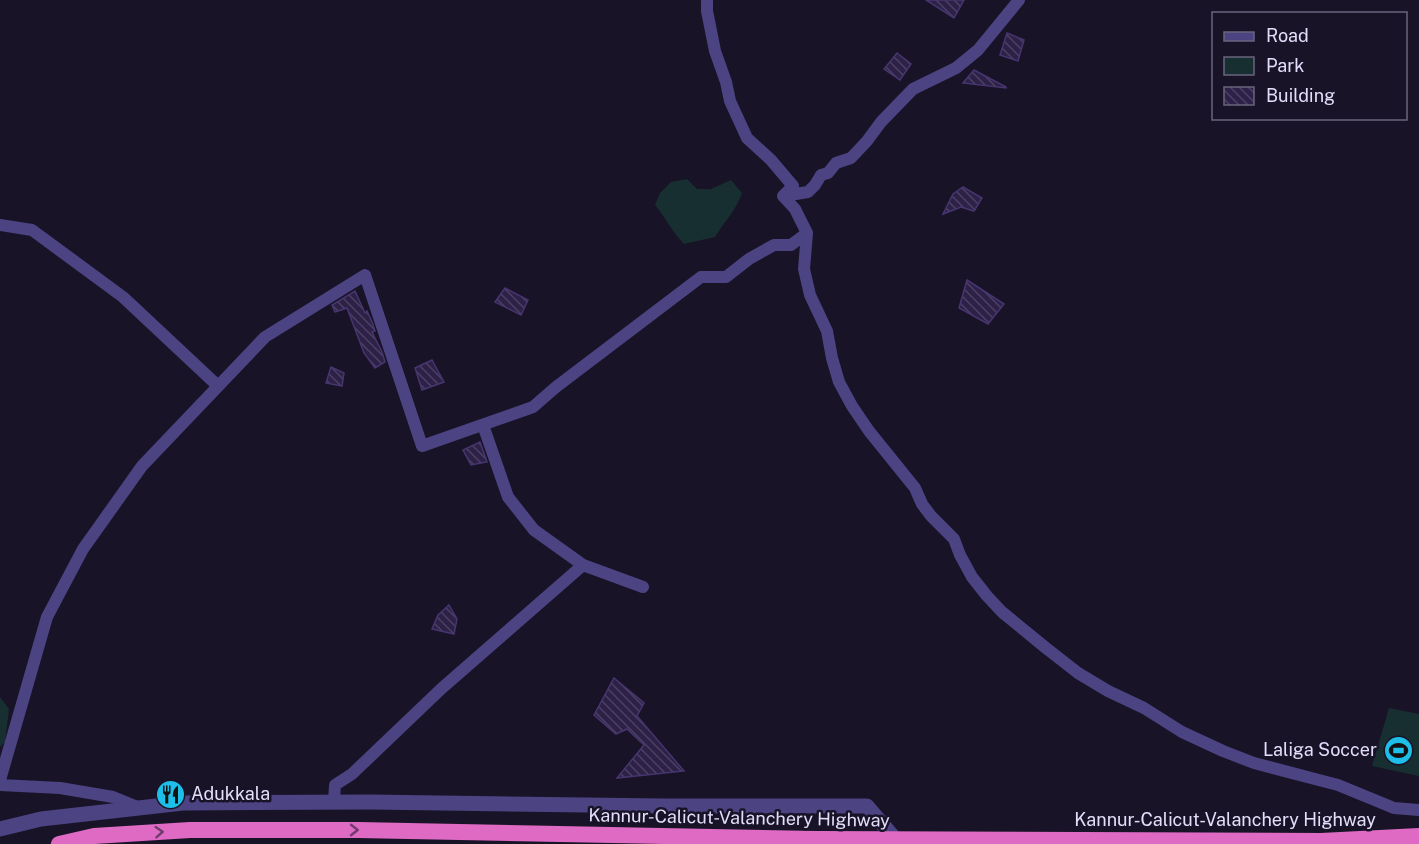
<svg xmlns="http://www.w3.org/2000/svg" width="1419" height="844" viewBox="0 0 1419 844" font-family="'Public Sans',sans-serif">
  <defs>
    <pattern id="building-back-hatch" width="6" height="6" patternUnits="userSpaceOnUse" patternTransform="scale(1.5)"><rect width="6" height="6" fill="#2d2147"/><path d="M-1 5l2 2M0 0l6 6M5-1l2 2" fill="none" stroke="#4b4162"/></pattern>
  </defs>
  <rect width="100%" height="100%" fill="#191328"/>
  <!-- park -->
  <path fill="#172f31" d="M687 179 697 189H711L731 180 742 193C737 209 724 222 715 237L684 244C673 233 665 217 655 205L660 193 671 182Z
    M0 697 9 709 5 742 0 747Z
    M1389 708 1419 714V776L1372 766Z"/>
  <!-- building -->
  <path fill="url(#building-back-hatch)" stroke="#473570" stroke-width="1.5" d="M926 0H964L954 18Z
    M1007 33 1024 40 1018 61 1000 55Z
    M897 53 911 64 900 80 884 69Z
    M974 70 1006 87V88L963 83Z
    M963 187 982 198 974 211 961 207 943 214 953 194Z
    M967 280 1004 304 988 324 959 308Z
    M505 288 528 300 521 315 495 302Z
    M355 291 365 313 367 311 372 322 375 331 372 332 382 352 385 362 375 368 364 353 347 308 335 312 332 305Z
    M432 360 444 382 422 390 415 368Z
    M331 367 344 373 342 386 326 383Z
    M480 442 487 462 471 465 463 450Z
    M449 605 457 619 454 634 432 629 438 615Z
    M614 678 644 703 637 716 684 771 617 778 644 745 627 729 616 734 594 715Z"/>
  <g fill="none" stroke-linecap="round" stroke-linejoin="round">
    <!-- minor -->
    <path stroke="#4c4382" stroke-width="12" d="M707 0V11L715 51 726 82 730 101 747 138 771 160 793 186 783 196
      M783 196 795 209 807 233 804 269 810 295 827 331 832 358 839 382 852 406 869 431 915 488 922 504 931 516 954 539 960 555 972 577 987 596 1002 612 1046 648 1078 673 1108 691 1144 708 1182 732 1223 751 1254 763 1338 785 1394 808 1419 810
      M783 196 808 192 815 185 821 175 828 173 836 163 851 158 867 141 881 122 913 89 956 68 978 50 1019 0
      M0 225 32 230 123 297 218 386
      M483 425 508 497 534 530 583 565 643 587
      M0 780 47 617 83 549 142 466 265 337 365 275 422 446 533 407 556 387 701 277H726L749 259 774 245H791L807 233
      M0 785 60 788 113 797 140 808
      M334 802 335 785 352 774 441 689 583 565"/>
    <!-- tertiary -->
    <path stroke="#4c4382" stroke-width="15" d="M0 829 41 819 183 803 371 802 663 806H867L896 840"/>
    <!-- trunk -->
    <path stroke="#de6ac4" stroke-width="16" d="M59 844 94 836 190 830H358L817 839 1321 841 1419 836"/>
  </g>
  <!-- one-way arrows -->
  <defs><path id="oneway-chevron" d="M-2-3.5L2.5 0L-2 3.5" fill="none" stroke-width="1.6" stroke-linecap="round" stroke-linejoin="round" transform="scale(1.5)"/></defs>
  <g stroke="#723a6e">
    <use href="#oneway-chevron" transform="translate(354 830)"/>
    <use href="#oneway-chevron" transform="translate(159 832) rotate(-4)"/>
  </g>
  <!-- icons -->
  <defs>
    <symbol id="stadium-disc" viewBox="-11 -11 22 22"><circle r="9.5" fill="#1dbee7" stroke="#191328"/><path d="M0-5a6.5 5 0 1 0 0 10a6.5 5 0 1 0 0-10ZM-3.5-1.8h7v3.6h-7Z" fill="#111"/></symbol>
    <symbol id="restaurant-disc" viewBox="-11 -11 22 22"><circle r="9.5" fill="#1dbee7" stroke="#191328"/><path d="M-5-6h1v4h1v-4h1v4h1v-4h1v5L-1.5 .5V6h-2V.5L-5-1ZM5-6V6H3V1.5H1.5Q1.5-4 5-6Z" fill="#111"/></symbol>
  </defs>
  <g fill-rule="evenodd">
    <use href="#stadium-disc" x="1382" y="734" width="33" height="33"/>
    <use href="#restaurant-disc" x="154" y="778" width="33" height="33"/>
  </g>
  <g text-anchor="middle" stroke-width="5" stroke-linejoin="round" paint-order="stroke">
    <!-- poi labels -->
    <g font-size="18" fill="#e4ddfb" stroke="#191328" text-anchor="end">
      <text x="1377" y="756">Laliga Soccer</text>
      <text x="191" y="800" text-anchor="start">Adukkala</text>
    </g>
    <!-- street labels -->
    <g font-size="18" fill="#e4ddfb" stroke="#191328">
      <text transform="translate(739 818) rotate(1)" y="6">Kannur-Calicut-Valanchery Highway</text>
      <text x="1225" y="826">Kannur-Calicut-Valanchery Highway</text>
    </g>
  </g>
  <!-- legend -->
  <rect x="1212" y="12" width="195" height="108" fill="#191328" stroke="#6a647c" stroke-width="1.5"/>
  <rect x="1224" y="32" width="30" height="9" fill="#4c4382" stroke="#6a647c" stroke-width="1.5"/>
  <text x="1266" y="42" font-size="18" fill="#e4ddfb">Road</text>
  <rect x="1224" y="57" width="30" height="18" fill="#172f31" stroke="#6a647c" stroke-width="1.5"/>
  <text x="1266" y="72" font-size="18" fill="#e4ddfb">Park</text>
  <rect x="1224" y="87" width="30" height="18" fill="url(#building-back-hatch)" stroke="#6a647c" stroke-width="1.5"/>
  <text x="1266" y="102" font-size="18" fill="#e4ddfb">Building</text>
</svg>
